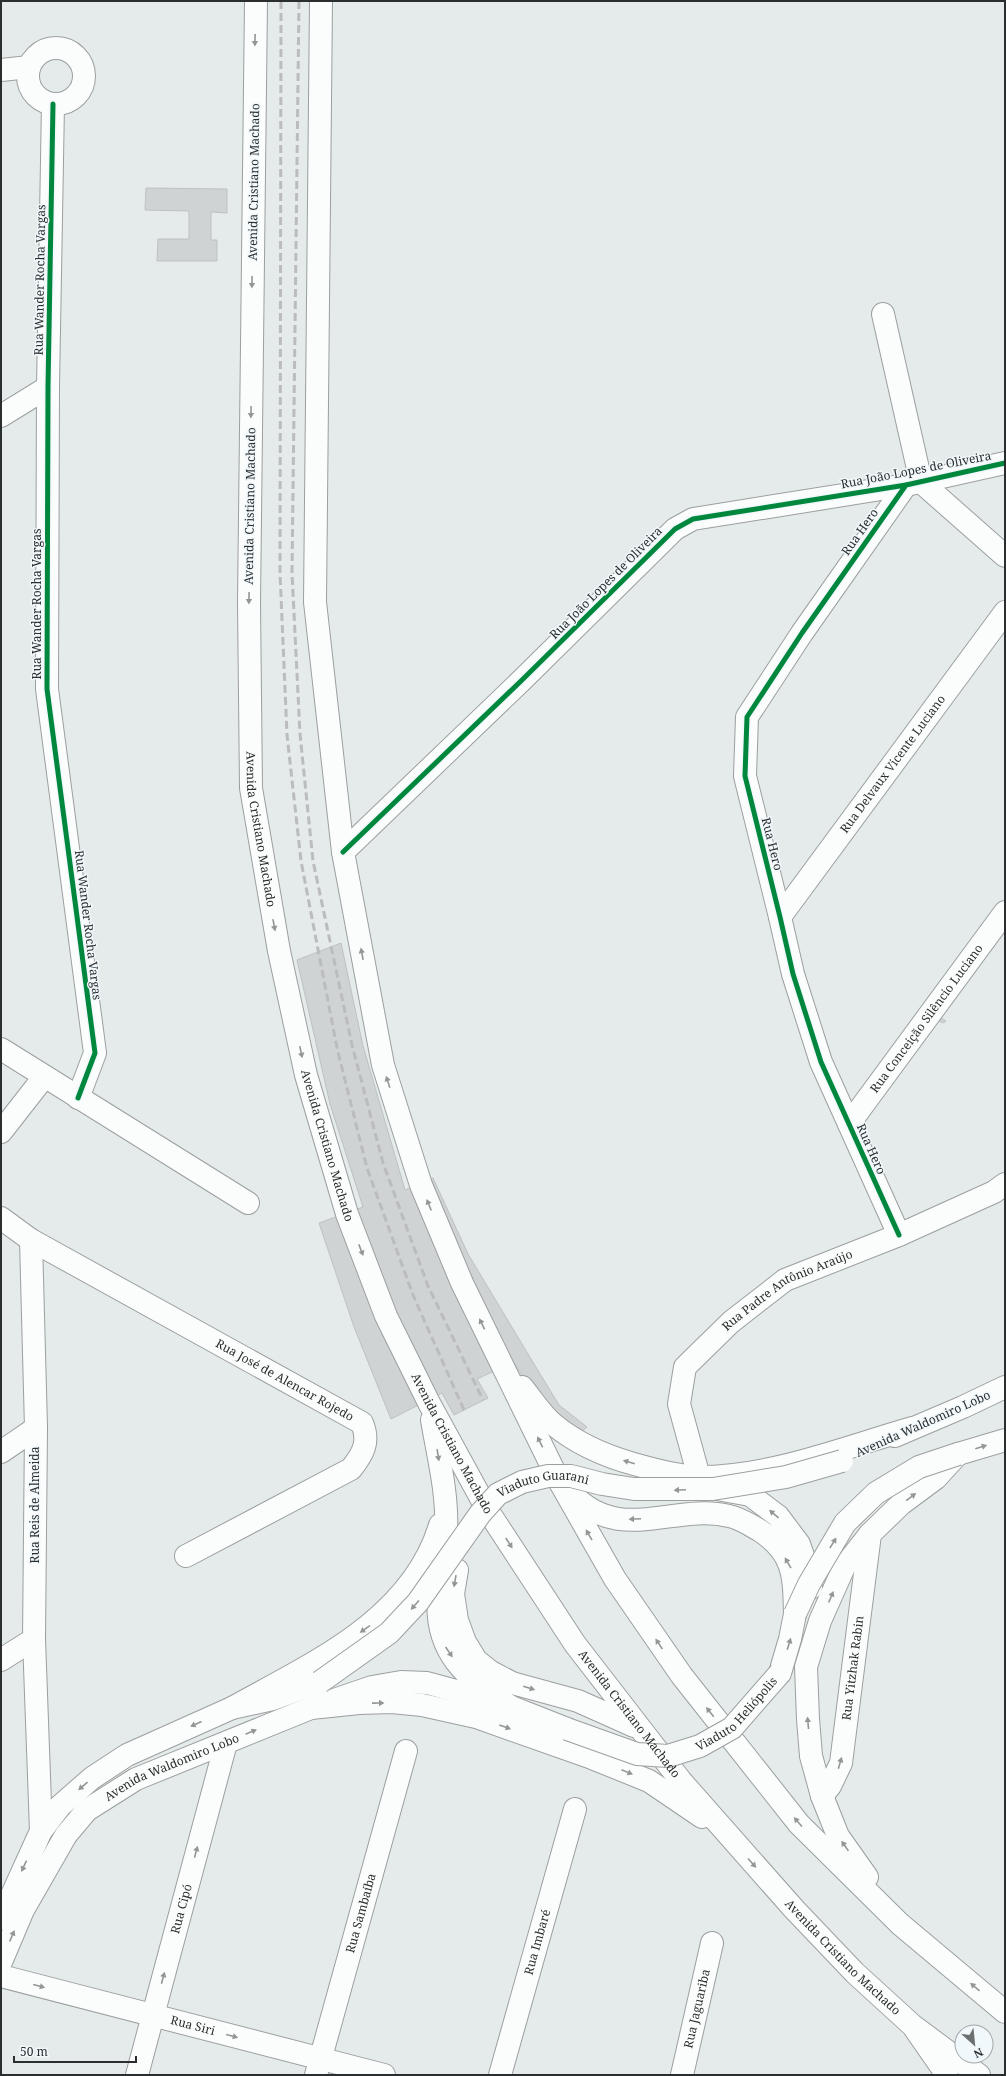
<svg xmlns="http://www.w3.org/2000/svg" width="1006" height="2076" viewBox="0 0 1006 2076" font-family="'Noto Serif',serif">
  <rect width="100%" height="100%" fill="#e5eaeb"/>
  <!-- building -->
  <path fill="#d0d3d4" stroke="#bdc1c2" d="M146 188 227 189V213L211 212V240H217V261H157L158 239H189V211L145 210Z
    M341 943 363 1046 405 1190 433 1178 468 1254 531 1359 559 1405 587 1427 578 1435 534 1396 514 1362 477 1379 488 1398 454 1415 442 1393 391 1419 354 1327 319 1223 363 1207 330 1104 297 960Z
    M941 1018 946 1021 943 1023 939 1021Z"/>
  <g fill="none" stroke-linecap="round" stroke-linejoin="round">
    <defs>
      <g id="minor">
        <circle cx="56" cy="76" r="28"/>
        <path d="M1 70 29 67"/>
        <path d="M53 104 48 387 47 689 95 1053 78 1098"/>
        <path d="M883 314 921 482 1005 556"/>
        <path d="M1 416 48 387"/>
        <path d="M343 852 522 680 675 529 693 519 906 485 1005 463"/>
        <path id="s1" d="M780 917 1005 612"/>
        <path d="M1 1049 248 1203"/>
        <path id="s2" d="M849 1124 1005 912"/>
        <path d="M1 1132 44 1077"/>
        <path id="s3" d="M1 1218 31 1240 362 1423C370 1442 363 1454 351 1469L186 1556"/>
        <path d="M899 1235 821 1062 793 974 780 917 745 776 747 717 802 633 906 485"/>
        <path d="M31 1240 36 1428 34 1639 41 1831"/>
        <path d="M1 1452 36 1428"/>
        <path id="s4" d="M699 1477 679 1404 685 1367 731 1322 785 1280 899 1235 994 1192 1005 1184"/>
        <path d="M1 1660 34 1639"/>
        <path id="s5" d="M822 1796 830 1786 841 1763 870 1534"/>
        <path id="s6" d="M1 1976 384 2075"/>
        <path id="s7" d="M137 2075 226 1743"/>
        <path id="s8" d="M316 2075 406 1751"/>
        <path id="s9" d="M500 2075 575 1809"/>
        <path id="s10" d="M682 2075 712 1943"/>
      </g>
      <g id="major">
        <path d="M895 1436 963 1407 1005 1387"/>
        <path d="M958 1454 1005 1440"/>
        <path d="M780 1673 790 1639 795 1614"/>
        <path d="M1 1919 41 1831 60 1806 92 1778 127 1755 232 1708 273 1699 320 1682"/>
        <path id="s11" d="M1 1962 23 1910 66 1835 87 1810 136 1779 311 1708 372 1687 401 1682 427 1683 464 1693 511 1707 567 1729"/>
        <path d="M915 2029 947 2075"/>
      </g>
      <g id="highway">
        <path id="s12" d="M256 1 249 603 251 788 279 951 306 1075 347 1214 386 1316 429 1403 488 1511 575 1644 681 1781 794 1909 855 1973 912 2025 979 2075"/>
        <path d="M321 1 315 602 343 852 383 1065 421 1185 462 1283 557 1477 615 1579 682 1676 799 1824 900 1924 1005 2012"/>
        <path d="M522 1387C532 1399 541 1414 553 1424 577 1444 605 1456 634 1464 655 1470 677 1476 699 1477 771 1477 843 1448 912 1428"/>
        <path d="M432 1420C438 1456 448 1494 446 1531 445 1552 441 1572 439 1592 433 1652 465 1677 511 1707"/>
        <path d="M717 1489 750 1495 778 1516 799 1544 809 1573 811 1588"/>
        <path d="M571 1493C619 1545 673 1503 729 1516 740 1518 750 1525 759 1530 795 1553 794 1577 795 1614"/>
        <path d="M457 1570 453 1594 457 1620 465 1642 476 1660 491 1672 512 1683 578 1701 634 1726"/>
        <path d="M232 1708C311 1664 412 1620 440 1525"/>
        <path d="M311 1708 359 1703 392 1702 422 1705 476 1717 592 1758 649 1781 702 1817"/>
        <path d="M867 1877 838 1836 822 1796 811 1756 808 1719 806 1667 820 1621 844 1567 870 1534 901 1504 936 1478 958 1454"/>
      </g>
    </defs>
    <!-- minor casing -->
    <use href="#minor" stroke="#9b9fa0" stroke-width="24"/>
    <!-- major casing -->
    <use href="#major" stroke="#9b9fa0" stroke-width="24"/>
    <!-- highway casing -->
    <use href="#highway" stroke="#9b9fa0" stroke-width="24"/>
    <!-- minor -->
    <use href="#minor" stroke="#fbfcfc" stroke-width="22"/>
    <!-- major -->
    <use href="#major" stroke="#fbfcfc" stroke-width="22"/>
    <!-- highway -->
    <use href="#highway" stroke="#fbfcfc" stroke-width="22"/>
    <!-- rail -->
    <path stroke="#bbbcbc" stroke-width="3" stroke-dasharray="8 4" stroke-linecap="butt" d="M281 1 280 573 287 735 301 861 337 1048 367 1168 413 1295 464 1410
      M299 1 292 573 300 734 313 861 352 1045 383 1163 428 1286 483 1400"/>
    <defs>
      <g id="major-bridge">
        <path d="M795 1614 809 1584 845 1523 876 1493 919 1467 958 1454"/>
        <path id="s13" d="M320 1682 389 1633 418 1602 480 1514 498 1494 522 1482 548 1476H571L602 1484 634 1489H713L786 1477 842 1461"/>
        <path id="s14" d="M567 1729 637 1754 668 1756 700 1746 732 1728 780 1673"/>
      </g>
    </defs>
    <!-- major-bridge casing -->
    <use href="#major-bridge" stroke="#9b9fa0" stroke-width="24" stroke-linecap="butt"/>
    <!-- major-bridge -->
    <use href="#major-bridge" stroke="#fbfcfc" stroke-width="22"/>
    <defs>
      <path id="cycleway" d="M53 104 48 387 47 689 95 1053 78 1098
        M343 852 522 680 675 529 693 519 906 485 1005 463
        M899 1235 821 1062 793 974 780 917 745 776 747 717 802 633 906 485"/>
    </defs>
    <!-- cycleway casing -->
    <use href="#cycleway" stroke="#f1f8fb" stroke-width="8"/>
    <!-- cycleway -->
    <use href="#cycleway" stroke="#00873e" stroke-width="5"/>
  </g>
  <!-- one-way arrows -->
  <defs><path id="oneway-solid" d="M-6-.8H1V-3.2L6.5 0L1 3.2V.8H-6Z"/></defs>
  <g fill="#939596">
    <use href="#oneway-solid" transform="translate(255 40) rotate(91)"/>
    <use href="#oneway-solid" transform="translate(252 282) rotate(91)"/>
    <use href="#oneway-solid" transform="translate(251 412) rotate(91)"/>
    <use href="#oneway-solid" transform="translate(249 598) rotate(91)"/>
    <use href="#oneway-solid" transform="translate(274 925) rotate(80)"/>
    <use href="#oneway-solid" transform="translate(362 954) rotate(-101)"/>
    <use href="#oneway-solid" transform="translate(301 1052) rotate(78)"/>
    <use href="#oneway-solid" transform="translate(388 1082) rotate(-108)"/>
    <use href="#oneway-solid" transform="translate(429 1205) rotate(-112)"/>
    <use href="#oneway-solid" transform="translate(361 1250) rotate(69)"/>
    <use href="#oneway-solid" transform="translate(482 1324) rotate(-116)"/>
    <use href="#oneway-solid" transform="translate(540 1442) rotate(-116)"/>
    <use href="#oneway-solid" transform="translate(981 1447) rotate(-17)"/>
    <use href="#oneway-solid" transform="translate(438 1455) rotate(81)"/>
    <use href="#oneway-solid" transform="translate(629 1462) rotate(-164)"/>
    <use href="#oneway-solid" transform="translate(680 1490) rotate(178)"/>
    <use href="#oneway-solid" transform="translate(911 1497) rotate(-37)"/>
    <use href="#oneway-solid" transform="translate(774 1514) rotate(-140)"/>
    <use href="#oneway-solid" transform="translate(635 1519) rotate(178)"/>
    <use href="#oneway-solid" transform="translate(589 1535) rotate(-120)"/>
    <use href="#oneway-solid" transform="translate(509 1543) rotate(57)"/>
    <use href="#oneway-solid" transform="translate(833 1543) rotate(-58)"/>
    <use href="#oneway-solid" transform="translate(788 1563) rotate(-120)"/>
    <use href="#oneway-solid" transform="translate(455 1581) rotate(100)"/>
    <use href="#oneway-solid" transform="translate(831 1597) rotate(-67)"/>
    <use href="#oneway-solid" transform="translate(415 1605) rotate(131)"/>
    <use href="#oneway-solid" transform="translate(365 1629) rotate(145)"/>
    <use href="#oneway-solid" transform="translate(659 1644) rotate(-124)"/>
    <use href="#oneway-solid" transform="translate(789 1644) rotate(-73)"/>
    <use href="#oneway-solid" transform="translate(449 1652) rotate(56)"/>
    <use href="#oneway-solid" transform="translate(529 1688) rotate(17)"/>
    <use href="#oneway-solid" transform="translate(378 1703) rotate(-1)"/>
    <use href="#oneway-solid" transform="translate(710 1712) rotate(-128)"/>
    <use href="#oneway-solid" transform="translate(808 1723) rotate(-95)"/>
    <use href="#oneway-solid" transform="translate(196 1724) rotate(155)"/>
    <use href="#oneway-solid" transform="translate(505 1727) rotate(20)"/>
    <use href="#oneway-solid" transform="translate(251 1732) rotate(-23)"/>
    <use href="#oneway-solid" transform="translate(840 1763) rotate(-74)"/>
    <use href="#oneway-solid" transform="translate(627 1772) rotate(22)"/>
    <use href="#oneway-solid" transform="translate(83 1786) rotate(139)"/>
    <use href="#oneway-solid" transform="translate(798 1822) rotate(-131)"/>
    <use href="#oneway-solid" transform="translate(845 1846) rotate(-125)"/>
    <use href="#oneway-solid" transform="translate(196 1852) rotate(-75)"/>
    <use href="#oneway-solid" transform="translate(752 1863) rotate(48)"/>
    <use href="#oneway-solid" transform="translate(24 1866) rotate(115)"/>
    <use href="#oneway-solid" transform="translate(12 1936) rotate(-67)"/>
    <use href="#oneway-solid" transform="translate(163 1978) rotate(-75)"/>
    <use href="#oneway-solid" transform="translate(39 1986) rotate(15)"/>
    <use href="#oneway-solid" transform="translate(975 1987) rotate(-140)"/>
    <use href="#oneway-solid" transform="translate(232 2036) rotate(15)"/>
  </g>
  <g text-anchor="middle" stroke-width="3" stroke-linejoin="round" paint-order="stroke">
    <!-- street labels -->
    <g font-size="12" fill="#2b2e2f" stroke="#f1f8fb">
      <text transform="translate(254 182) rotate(-89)" y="4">Avenida Cristiano Machado</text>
      <text transform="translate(40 280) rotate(-89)" y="4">Rua Wander Rocha Vargas</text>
      <text transform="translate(916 470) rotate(-11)" y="4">Rua João Lopes de Oliveira</text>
      <text transform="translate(250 506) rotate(-89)" y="4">Avenida Cristiano Machado</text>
      <text transform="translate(860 532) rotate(-55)" y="4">Rua Hero</text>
      <text transform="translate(606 583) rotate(-45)" y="4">Rua João Lopes de Oliveira</text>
      <text transform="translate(37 604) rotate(-90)" y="4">Rua Wander Rocha Vargas</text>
      <text dy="4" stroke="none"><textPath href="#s1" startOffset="190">Rua Delvaux Vicente Luciano</textPath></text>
      <text dy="4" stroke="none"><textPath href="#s12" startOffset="829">Avenida Cristiano Machado</textPath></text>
      <text transform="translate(772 844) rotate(76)" y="4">Rua Hero</text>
      <text transform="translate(88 925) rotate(83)" y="4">Rua Wander Rocha Vargas</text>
      <text dy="4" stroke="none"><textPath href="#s2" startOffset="131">Rua Conceição Silêncio Luciano</textPath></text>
      <text dy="4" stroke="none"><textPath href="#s12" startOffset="1153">Avenida Cristiano Machado</textPath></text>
      <text transform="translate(871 1149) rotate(66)" y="4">Rua Hero</text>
      <text dy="4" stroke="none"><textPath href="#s4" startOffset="243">Rua Padre Antônio Araújo</textPath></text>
      <text dy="4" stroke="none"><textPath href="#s3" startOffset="327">Rua José de Alencar Rojedo</textPath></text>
      <text transform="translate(923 1424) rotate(-24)" y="4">Avenida Waldomiro Lobo</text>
      <text dy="4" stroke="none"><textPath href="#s12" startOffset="1477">Avenida Cristiano Machado</textPath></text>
      <text dy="4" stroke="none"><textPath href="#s13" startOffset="309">Viaduto Guarani</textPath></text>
      <text transform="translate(35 1505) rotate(-90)" y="4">Rua Reis de Almeida</text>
      <text dy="4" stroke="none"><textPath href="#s5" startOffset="134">Rua Yitzhak Rabin</textPath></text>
      <text dy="4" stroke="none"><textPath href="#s14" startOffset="188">Viaduto Heliópolis</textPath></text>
      <text dy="4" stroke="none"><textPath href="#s12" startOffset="1801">Avenida Cristiano Machado</textPath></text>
      <text dy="4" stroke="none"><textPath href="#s11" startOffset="271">Avenida Waldomiro Lobo</textPath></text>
      <text dy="4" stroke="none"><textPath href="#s7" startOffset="172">Rua Cipó</textPath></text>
      <text dy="4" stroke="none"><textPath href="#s8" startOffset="168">Rua Sambaíba</textPath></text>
      <text dy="4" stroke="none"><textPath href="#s9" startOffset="138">Rua Imbaré</textPath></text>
      <text dy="4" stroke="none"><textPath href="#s12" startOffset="2125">Avenida Cristiano Machado</textPath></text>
      <text dy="4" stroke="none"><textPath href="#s10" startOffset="68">Rua Jaguariba</textPath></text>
      <text dy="4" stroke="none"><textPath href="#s6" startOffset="198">Rua Siri</textPath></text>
    </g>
  </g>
  <!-- border -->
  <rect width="1006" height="2076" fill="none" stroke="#2b2e2f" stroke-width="4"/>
  <!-- north arrow -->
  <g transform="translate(974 2044) rotate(153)"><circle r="19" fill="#f1f8fb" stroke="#a2a7a9"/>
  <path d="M0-3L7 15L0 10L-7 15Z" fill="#6c7071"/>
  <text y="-6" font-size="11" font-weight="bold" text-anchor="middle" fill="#2b2e2f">N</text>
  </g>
  <!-- scale -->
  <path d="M14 2056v6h122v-6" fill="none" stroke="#2b2e2f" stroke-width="2"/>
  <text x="20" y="2056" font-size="12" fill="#2b2e2f" stroke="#f1f8fb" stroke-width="3" paint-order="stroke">50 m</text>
</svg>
